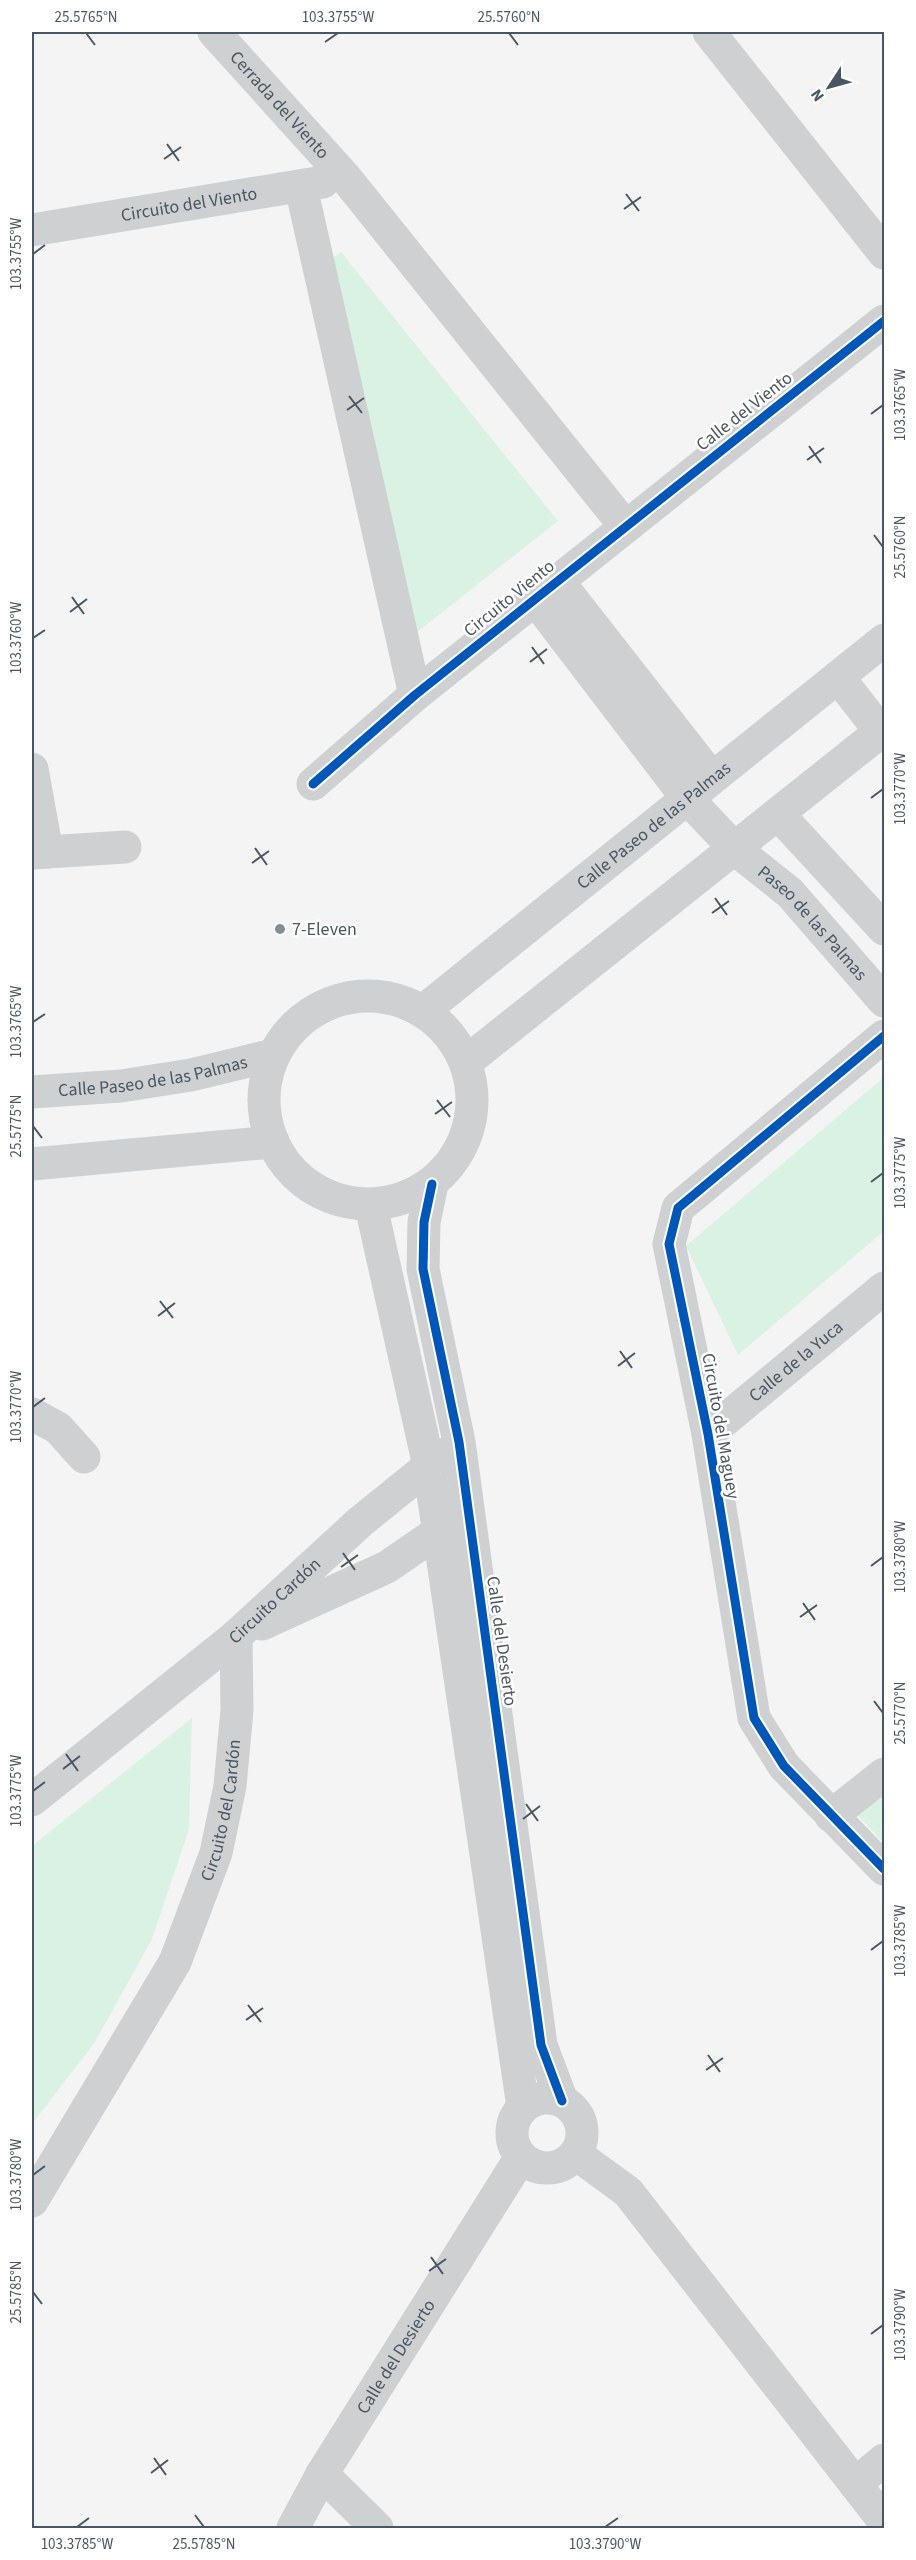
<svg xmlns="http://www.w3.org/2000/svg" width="916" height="2560" viewBox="0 0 916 2560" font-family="'Source Sans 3',sans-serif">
  <rect width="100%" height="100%" fill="#f4f4f4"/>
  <!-- green -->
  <path fill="#d9f2e3" d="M341 252 558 521 416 633 325 264Z
    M884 1077V1231L738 1355 686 1246Z
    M192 1718 189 1829 152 1939 95 2042 32 2124V1846Z
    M884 1794V1843L857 1815Z"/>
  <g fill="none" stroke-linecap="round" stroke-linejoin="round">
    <!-- minor -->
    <g stroke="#ced0d2" stroke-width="33">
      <path id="s1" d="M214 32 345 177 625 526"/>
      <path d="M709 32 884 253"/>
      <path d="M301 187 415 695"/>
      <path id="s2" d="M32 230 323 182"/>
      <path d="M557 580 712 778"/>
      <path id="s3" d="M535 599 687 798 735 849 790 893 884 1001"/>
      <path d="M838 677 881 732"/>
      <path d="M32 769 47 852"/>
      <path d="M313 784 415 695 884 321"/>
      <path d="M778 814 884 929"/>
      <path d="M32 853 125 847"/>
      <circle cx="368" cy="1100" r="104"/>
      <path id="s4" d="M423 1011 884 640"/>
      <path d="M884 1036 678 1208 669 1244 708 1434 754 1718 784 1766 884 1869"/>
      <path d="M466 1062 884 729"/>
      <path id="s5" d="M32 1092 121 1086 191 1075 273 1055"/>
      <path d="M32 1164 273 1142"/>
      <path d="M432 1184 424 1222 423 1269 459 1442 541 2045 562 2101"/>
      <path d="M371 1206 429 1466 523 2107"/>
      <path d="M32 1414 58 1428 84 1457"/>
      <path id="s6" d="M708 1434 884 1288"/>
      <path d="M262 1624 387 1567 454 1521"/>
      <path id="s7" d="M32 1800 236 1636 360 1522 444 1454"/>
      <path d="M831 1816 884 1774"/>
      <circle cx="547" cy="2133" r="35"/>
      <path d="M576 2154 628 2192 884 2521"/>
      <path id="s8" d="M32 2201 175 1962 216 1853 230 1786 237 1710 236 1636"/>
      <path d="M322 2474 377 2528"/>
      <path d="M855 2484 884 2460"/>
      <path id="s9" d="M293 2528 322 2474 521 2157"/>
    </g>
    <defs>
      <path id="cycleway" d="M313 784 415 695 884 321
        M884 1036 678 1208 669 1244 708 1434 754 1718 784 1766 884 1869
        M432 1184 424 1222 423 1269 459 1442 541 2045 562 2101"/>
    </defs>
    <!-- cycleway casing -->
    <use href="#cycleway" stroke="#fff" stroke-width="13"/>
    <!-- cycleway -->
    <use href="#cycleway" stroke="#0057b8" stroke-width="9"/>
  </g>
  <!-- ticks -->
  <path fill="none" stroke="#4a5661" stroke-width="2" d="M86 33 95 45M509 33 518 45M325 42 338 33M167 144 179 161M164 159 181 147M626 194 639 211M624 209 641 197M33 254 45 245M349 396 362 413M347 410 364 398M871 414 883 405M809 446 821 463M807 460 824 448M874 535 883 547M72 597 84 614M70 612 87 599M33 638 45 630M532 647 544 664M530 662 547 649M871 798 883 789M255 848 267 865M252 863 269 851M715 898 727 915M712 913 729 901M33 1022 45 1014M437 1100 450 1117M435 1114 452 1102M33 1126 42 1138M871 1182 883 1173M160 1301 173 1318M158 1316 175 1303M620 1351 632 1368M618 1366 635 1353M33 1407 45 1398M343 1553 355 1570M871 1566 883 1557M341 1567 358 1555M803 1603 815 1620M800 1617 817 1605M874 1701 883 1713M66 1754 78 1771M63 1769 80 1756M33 1791 45 1782M526 1804 538 1821M523 1819 540 1806M871 1950 883 1941M248 2005 261 2022M246 2020 263 2008M708 2055 720 2072M706 2070 723 2058M33 2175 45 2166M431 2257 443 2274M429 2271 446 2259M33 2292 42 2304M871 2334 883 2325M154 2458 166 2475M151 2473 168 2460M195 2515 204 2527M77 2527 89 2518M605 2527 618 2518"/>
  <!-- markers -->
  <circle fill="#868d94" stroke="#fff" stroke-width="2" cx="280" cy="929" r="6"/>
  <g text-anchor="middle" stroke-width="5" stroke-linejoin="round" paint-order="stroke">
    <!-- street labels -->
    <g font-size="18" fill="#4a5661" stroke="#fff">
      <text dy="6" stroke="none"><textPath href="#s1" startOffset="98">Cerrada del Viento</textPath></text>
      <text dy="6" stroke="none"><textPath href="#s2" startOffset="159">Circuito del Viento</textPath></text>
      <text transform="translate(744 411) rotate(-38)" y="6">Calle del Viento</text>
      <text transform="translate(509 598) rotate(-39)" y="6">Circuito Viento</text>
      <text dy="6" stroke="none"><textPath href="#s4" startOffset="296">Calle Paseo de las Palmas</textPath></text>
      <text dy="6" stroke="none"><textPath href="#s3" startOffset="428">Paseo de las Palmas</textPath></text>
      <text dy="6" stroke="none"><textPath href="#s5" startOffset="122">Calle Paseo de las Palmas</textPath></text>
      <text dy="6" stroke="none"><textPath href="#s6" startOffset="114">Calle de la Yuca</textPath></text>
      <text transform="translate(721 1426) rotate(80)" y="6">Circuito del Maguey</text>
      <text dy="6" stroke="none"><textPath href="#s7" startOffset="314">Circuito Cardón</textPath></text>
      <text transform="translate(502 1641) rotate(82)" y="6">Calle del Desierto</text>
      <text dy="6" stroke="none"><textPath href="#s8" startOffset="438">Circuito del Cardón</textPath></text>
      <text dy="6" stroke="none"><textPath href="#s9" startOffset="200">Calle del Desierto</textPath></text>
    </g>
    <!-- poi labels -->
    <g font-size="18" fill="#4a5661" stroke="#fff" text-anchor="start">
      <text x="292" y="935">7-Eleven</text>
    </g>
  </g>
  <!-- border -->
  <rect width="916" height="2560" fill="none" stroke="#ffffff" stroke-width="66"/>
  <!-- north arrow -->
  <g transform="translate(829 87) rotate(234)" stroke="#ffffff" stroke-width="4.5" paint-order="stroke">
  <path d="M0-4.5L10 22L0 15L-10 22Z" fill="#4a5661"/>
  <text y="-9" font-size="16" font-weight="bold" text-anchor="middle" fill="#4a5661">N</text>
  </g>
  <rect x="33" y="33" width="850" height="2494" fill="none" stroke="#4a5661" stroke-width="2"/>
  <g font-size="15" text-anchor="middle" fill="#4a5661">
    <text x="86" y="22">25.5765°N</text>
    <text x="338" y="22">103.3755°W</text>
    <text x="509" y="22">25.5760°N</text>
    <text transform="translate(16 254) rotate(-90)" y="5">103.3755°W</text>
    <text transform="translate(900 405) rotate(-90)" y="5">103.3765°W</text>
    <text transform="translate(900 547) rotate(-90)" y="5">25.5760°N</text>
    <text transform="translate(16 638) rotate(-90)" y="5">103.3760°W</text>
    <text transform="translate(900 789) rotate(-90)" y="5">103.3770°W</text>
    <text transform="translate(16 1022) rotate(-90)" y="5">103.3765°W</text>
    <text transform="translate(16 1126) rotate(-90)" y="5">25.5775°N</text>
    <text transform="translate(900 1173) rotate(-90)" y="5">103.3775°W</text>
    <text transform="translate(16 1407) rotate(-90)" y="5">103.3770°W</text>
    <text transform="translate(900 1557) rotate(-90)" y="5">103.3780°W</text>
    <text transform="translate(900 1713) rotate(-90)" y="5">25.5770°N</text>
    <text transform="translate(16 1791) rotate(-90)" y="5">103.3775°W</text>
    <text transform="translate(900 1941) rotate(-90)" y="5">103.3785°W</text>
    <text transform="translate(16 2175) rotate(-90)" y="5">103.3780°W</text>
    <text transform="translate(16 2292) rotate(-90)" y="5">25.5785°N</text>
    <text transform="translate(900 2325) rotate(-90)" y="5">103.3790°W</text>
    <text x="77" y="2549">103.3785°W</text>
    <text x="204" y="2549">25.5785°N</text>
    <text x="605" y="2549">103.3790°W</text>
  </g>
</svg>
